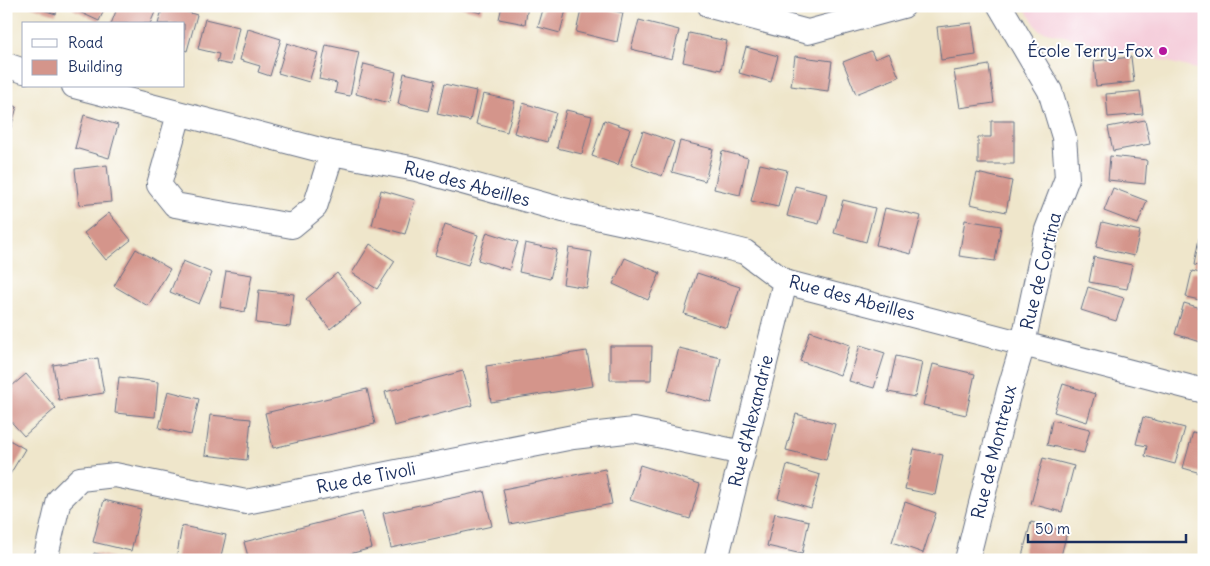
<svg xmlns="http://www.w3.org/2000/svg" width="1210" height="566" viewBox="0 0 1210 566" font-family="Delius,sans-serif">
  <rect width="100%" height="100%" fill="#fff"/>
  <filter id="ink" filterUnits="userSpaceOnUse"><feTurbulence type="fractalNoise" baseFrequency=".02" numOctaves="2"/><feDisplacementMap in="SourceGraphic" scale="10" xChannelSelector="R" yChannelSelector="G"/><feConvolveMatrix kernelMatrix="1 2 1 2 8 2 1 2 1" color-interpolation-filters="sRGB"/></filter>
  <filter id="wash" filterUnits="userSpaceOnUse"><feTurbulence type="fractalNoise" baseFrequency=".0096" numOctaves="4" result="noise"/><feDisplacementMap in="SourceGraphic" scale="20" xChannelSelector="R" yChannelSelector="G"/><feGaussianBlur stdDeviation="1.12" result="paint"/><feColorMatrix in="noise" values="0 0 0 0 0 0 0 0 0 0 0 0 0 0 0 0 0 1.4 0 .05"/><feComposite in="paint" operator="in"/></filter>
  <g filter="url(#wash)">
    <rect width="100%" height="100%" fill="#efe6cb"/>
    <!-- built -->
    <path fill="#f5cfdb" d="M1023 6H1204V71L1039 30Z"/>
    <g id="blocks">
      <!-- building -->
      <path fill="#d4958b" d="M30 6H58L56 14Z
        M74 6H106L99 21 73 9Z
        M118 6H142L155 12 150 24H111Z
        M163 6H167L197 15 187 51 184 50V24H158Z
        M457 6H483L481 13Z
        M502 6H528L525 24 499 19Z
        M544 6H567L560 33 538 27Z
        M582 6H593L623 13 617 42 576 32Z
        M205 19 239 27 231 65 217 62 219 54 198 49Z
        M639 20 679 30 672 59 631 49Z
        M972 23 976 55 941 60 937 27Z
        M248 29 281 39 270 76 258 72 260 66 240 60Z
        M689 33 727 41 721 70 683 62Z
        M287 43 318 53 309 82 278 73Z
        M326 45 359 52 350 96 335 93 337 83 319 79Z
        M746 47 778 56 771 82 739 73Z
        M871 51 875 59 889 53 899 77 856 94 843 62Z
        M795 56 832 61 828 91 791 86Z
        M1131 57 1134 82 1096 86 1094 61Z
        M364 64 396 72 389 103 356 94Z
        M989 65 994 103 960 108 954 71Z
        M404 73 436 80 429 111 398 104Z
        M444 84 476 91 470 121 437 114Z
        M1140 91 1143 114 1108 117 1106 94Z
        M483 94 515 101 507 132 476 124Z
        M6 103 17 107 7 140H6Z
        M523 103 556 113 547 142 514 133Z
        M566 110 592 116 582 154 557 148Z
        M84 115 118 125 109 158 75 148Z
        M604 120 630 129 618 165 592 156Z
        M1145 120 1150 144 1113 151 1108 127Z
        M991 121H1014V164H978V137H991Z
        M643 131 674 142 662 176 631 165Z
        M680 141 713 149 705 181 672 172Z
        M722 151 748 158 740 195 714 189Z
        M1110 156 1147 160 1145 184 1108 180Z
        M760 164 787 170 778 207 751 201Z
        M107 165 111 202 79 205 75 169Z
        M977 173 1012 181 1006 212 970 204Z
        M795 186 827 194 819 224 787 216Z
        M1113 188 1147 201 1138 224 1104 211Z
        M381 190 415 200 405 234 372 225Z
        M843 200 875 208 866 242 834 233Z
        M885 208 921 216 911 254 876 245Z
        M109 213 131 240 106 260 84 233Z
        M965 220 1001 226 995 261 959 256Z
        M1102 222 1140 231 1134 256 1096 247Z
        M445 224 478 235 468 265 435 255Z
        M487 232 518 242 509 270 478 260Z
        M1199 238 1204 239V267L1194 265Z
        M525 243 557 250 550 279 519 272Z
        M370 244 395 261 377 289 352 273Z
        M569 248 592 252 587 288 563 284Z
        M136 249 170 269 148 306 114 286Z
        M1094 257 1132 265 1127 289 1089 282Z
        M625 258 660 273 648 300 613 284Z
        M183 261 212 273 199 304 170 292Z
        M226 271 252 275 245 312 220 307Z
        M1192 271 1204 274V301L1186 297Z
        M337 273 361 304 330 329 306 299Z
        M697 273 740 287 727 328 684 314Z
        M1088 287 1124 298 1116 321 1081 310Z
        M259 290 294 294 290 327 256 323Z
        M1184 303 1204 309V343L1175 334Z
        M810 331 850 345 840 375 800 361Z
        M860 345 885 353 874 388 849 381Z
        M610 346H652L651 380H610Z
        M679 348 721 358 711 402 668 391Z
        M587 351 593 386 491 402 486 366Z
        M896 356 922 362 915 397 888 392Z
        M98 358 104 393 59 400 53 365Z
        M933 364 975 374 966 415 923 405Z
        M463 371 473 405 394 426 385 392Z
        M26 374 56 408 24 436 6 416V391Z
        M119 377 158 382 155 417 115 413Z
        M1063 384 1095 394 1087 422 1054 412Z
        M367 389 375 424 273 448 265 413Z
        M168 391 199 399 191 435 159 428Z
        M796 414 835 424 826 460 786 450Z
        M210 415 251 419 247 460 205 455Z
        M1143 417 1185 428 1175 464 1145 456 1147 446 1136 444Z
        M1052 420 1090 429 1084 453 1047 445Z
        M1193 432 1204 435V474L1183 468Z
        M6 438 25 449 6 481Z
        M914 449 943 455 935 495 905 489Z
        M1043 458 1074 466 1062 512 1031 504Z
        M640 465 700 484 690 519 630 500Z
        M787 465 820 475 811 508 778 498Z
        M605 469 612 504 510 524 503 489Z
        M484 491 492 526 391 548 383 513Z
        M104 500 141 509 131 551 93 542Z
        M905 502 936 513 923 553 892 542Z
        M362 512 372 548 327 560H314V558L309 560H249L244 542Z
        M775 513 809 521 802 554 767 546Z
        M1031 522 1067 532 1060 560H1021Z
        M182 526 226 535 220 560H176Z
        M94 553 117 559V560H92Z"/>
    </g>
  </g>
  <g filter="url(#ink)">
    <use href="#blocks" fill-opacity="0" stroke="#656f84" stroke-width="1"/>
    <g fill="none" stroke-linecap="round" stroke-linejoin="round">
      <defs>
        <path id="minor" d="M710 6 808 32 903 6
          M6 65 24 71
          M74 86 332 153 416 169 563 210 657 230 745 252 785 282 1204 391
          M179 114 159 185 175 205 292 226 315 207 332 153
          M45 560 59 500 80 479 115 475 246 502 573 437 634 430 743 453
          M716 560 785 282
          M967 560 1009 391 1023 344 1047 230 1067 178 1064 137 1050 91 1000 6"/>
      </defs>
      <!-- minor casing -->
      <use href="#minor" stroke="#656f84" stroke-width="26"/>
      <!-- minor -->
      <use href="#minor" stroke="#fff" stroke-width="24"/>
    </g>
  </g>
  <!-- markers -->
  <circle fill="#b5179e" stroke="#fff" stroke-width="2" cx="1163" cy="51" r="5"/>
  <g text-anchor="middle" stroke-width="4" stroke-linejoin="round" paint-order="stroke">
    <!-- poi labels -->
    <g font-size="18" fill="#1b2f5e" stroke="#fff" text-anchor="end">
      <text x="1153" y="57">École Terry-Fox</text>
    </g>
    <!-- street labels -->
    <g font-size="18" fill="#1b2f5e" stroke="#fff">
      <text transform="translate(467 184) rotate(15)" y="6">Rue des Abeilles</text>
      <text transform="translate(1041 271) rotate(-76)" y="6">Rue de Cortina</text>
      <text transform="translate(852 298) rotate(15)" y="6">Rue des Abeilles</text>
      <text transform="translate(751 421) rotate(-76)" y="6">Rue d'Alexandrie</text>
      <text transform="translate(994 452) rotate(-76)" y="6">Rue de Montreux</text>
      <text transform="translate(366 478) rotate(-11)" y="6">Rue de Tivoli</text>
    </g>
  </g>
  <!-- margin -->
  <rect width="1210" height="566" fill="none" stroke="#fff" stroke-width="25"/>
  <!-- legend -->
  <rect x="22" y="22" width="162" height="65" fill="#ffffff" stroke="#a4acbf"/>
  <rect x="32" y="39" width="25" height="8" fill="#ffffff" stroke="#a4acbf"/>
  <text x="68" y="48" font-size="15" fill="#1b2f5e">Road</text>
  <rect x="32" y="60" width="25" height="15" fill="#d4958b" stroke="#a4acbf"/>
  <text x="68" y="72" font-size="15" fill="#1b2f5e">Building</text>
  <!-- scale -->
  <path d="M1028 534v8h158v-8" fill="none" stroke="#1b2f5e" stroke-width="2.5"/>
  <text x="1035" y="534" font-size="15" fill="#1b2f5e" stroke="#ffffff" stroke-width="4" paint-order="stroke">50 m</text>
</svg>
